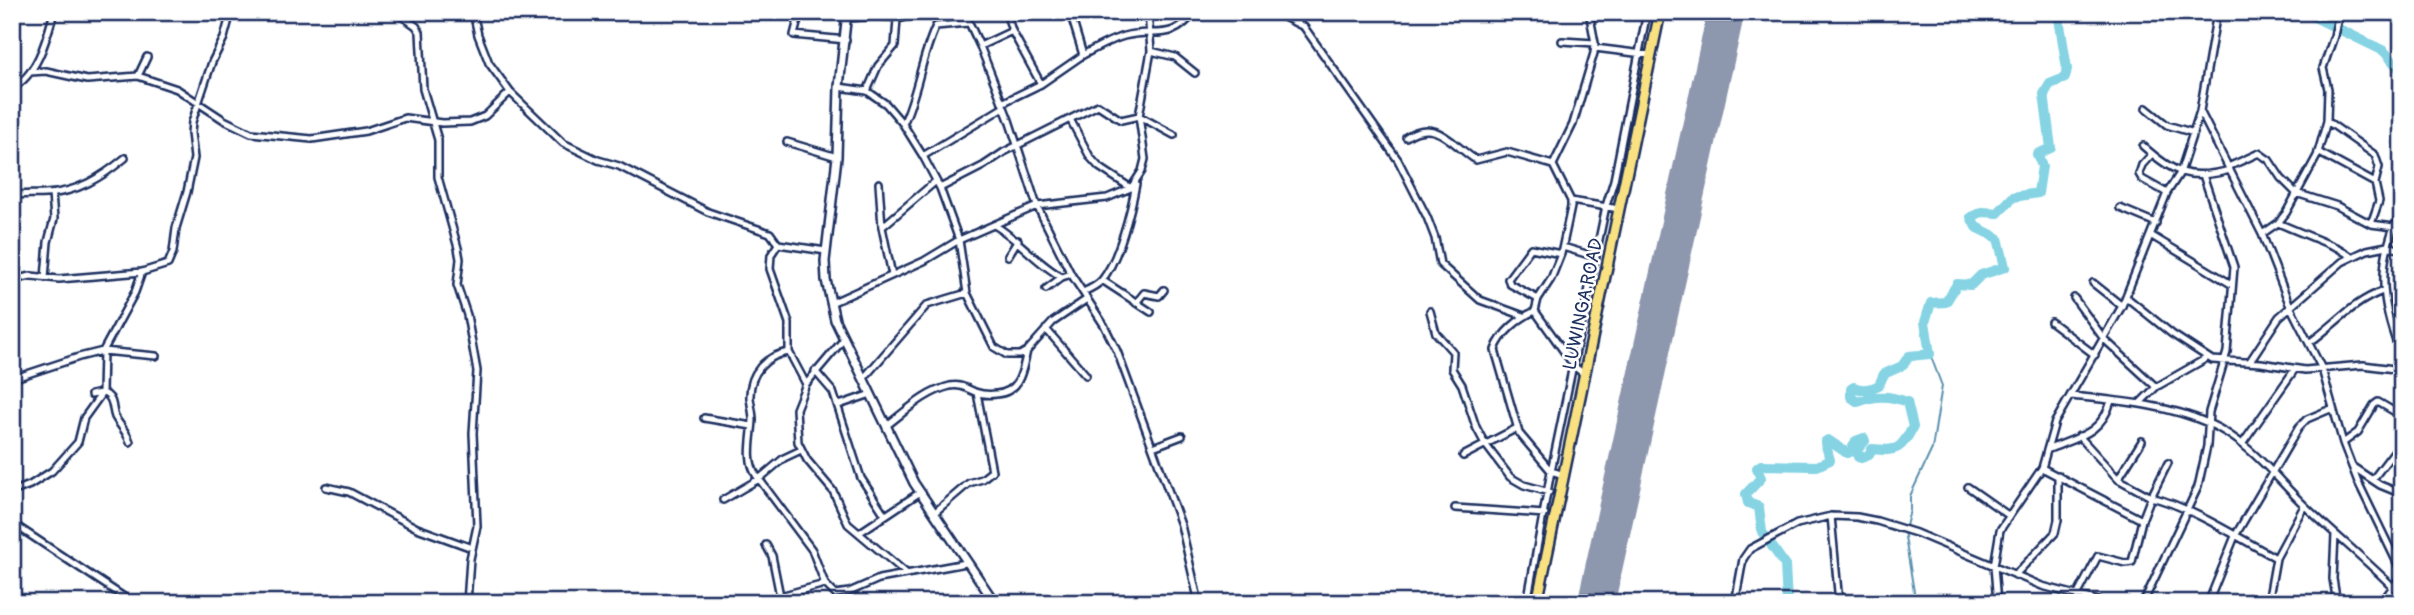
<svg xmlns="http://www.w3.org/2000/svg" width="2414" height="615" viewBox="0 0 2414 615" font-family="Pangolin,sans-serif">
  <rect width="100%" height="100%" fill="#fff"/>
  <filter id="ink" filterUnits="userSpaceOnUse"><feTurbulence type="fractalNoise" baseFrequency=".0143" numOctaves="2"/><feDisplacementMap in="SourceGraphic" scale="14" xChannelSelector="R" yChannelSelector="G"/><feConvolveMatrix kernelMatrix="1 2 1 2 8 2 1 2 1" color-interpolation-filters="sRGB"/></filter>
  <g filter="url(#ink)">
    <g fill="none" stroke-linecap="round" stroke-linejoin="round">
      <!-- stream -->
      <path stroke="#5b91ae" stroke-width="2" d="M1906 526 1910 510V496L1932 449 1942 386 1930 354
        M1904 531 1914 592 1913 603"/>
      <!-- river -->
      <path stroke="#85d3e3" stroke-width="10" d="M2304 12 2384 51 2402 72
        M1787 603 1785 565 1762 532 1759 507 1748 503 1746 494 1761 478 1757 468 1761 465 1817 466 1830 460 1825 442 1828 440 1847 453 1851 451 1856 441 1864 438 1865 441 1857 450 1858 457 1861 458 1869 455 1872 449C1898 452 1901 449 1913 427L1907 402C1889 395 1875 395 1858 402L1851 397V389L1854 387C1862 391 1872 389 1879 385L1884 374 1902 366 1909 356 1930 354 1925 322 1931 303 1946 302 1957 284 1971 285 1981 275 2005 267 1998 238 1976 227 1971 217 1982 212 1998 213 2013 197 2038 193 2042 166 2037 154 2051 148 2044 94 2050 84 2065 78 2067 69 2058 12"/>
      <!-- taxiway -->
      <path stroke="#8d97ae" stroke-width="14" d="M1599 592 1605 603"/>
      <!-- runway -->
      <path stroke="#8d97ae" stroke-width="37" d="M1596 603 1726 12"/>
      <defs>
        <path id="minor" d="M396 12 416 26 420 32 423 89 438 140V177L458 248 460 259 457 285 467 315 477 371 473 433 477 526 470 559 467 603
          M473 12 478 35 489 63 510 92 563 143 598 160 619 166 708 212 770 233 778 244 826 251
          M800 12 794 35 846 40
          M964 12 980 46 1009 120 1037 206 1071 274 1104 325 1117 351 1181 525 1199 603
          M1006 12 1012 31 1041 84
          M1274 12 1304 27 1398 160 1427 217 1435 238 1440 264 1480 300 1524 316
          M847 18 876 16 903 18 906 12
          M1562 41 1595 43
          M980 46 1012 31
          M1595 48 1651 55
          M1151 51 1175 57 1195 73
          M1083 55C1096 48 1110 40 1124 36 1158 28 1170 43 1195 12
          M30 72 46 71 87 80 138 76 177 89 224 120 251 133 312 139 366 131 405 118 442 123 470 122 485 116 510 92
          M138 76 147 57
          M839 87 867 91 886 104 903 124 923 156 940 188 959 240 967 293 994 347 1007 355H1020L1027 351 1053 322 1087 299
          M12 88C38 75 47 37 54 12
          M867 91 878 66 895 46 897 19
          M1002 103 1041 84 1083 55 1070 12
          M2146 108 2167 125 2194 133
          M2200 111 2262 234 2290 306 2322 369 2343 443 2358 482 2402 573
          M1070 119 1090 157 1099 167 1131 188
          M2327 121 2375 155 2379 167 2375 183
          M903 124C918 93 921 57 936 26L968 23
          M1406 137C1437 117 1452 145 1476 160L1507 152 1553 165
          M787 142 837 157
          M2143 146C2173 173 2189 181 2230 170
          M2318 152 2375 183 2379 201 2371 224
          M2152 154 2142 165 2139 174 2142 179 2167 193
          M923 156 1004 107
          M2228 167 2259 153 2269 160 2281 178 2296 193 2337 206 2371 224 2394 227C2376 273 2384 313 2402 357
          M879 183 882 227 892 275
          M940 188 983 166 1004 152 1098 105 1121 120 1139 116 1174 135
          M12 196C23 193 34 195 45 194 77 193 102 177 125 158
          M1571 201 1619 209
          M2120 208 2156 223
          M2278 223 2338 248 2352 257
          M994 225C1019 239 1037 264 1062 277L1071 274
          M882 227 936 181
          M2394 227 2402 212
          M2262 234 2278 223 2286 213 2317 156 2327 121 2328 89 2323 68 2334 36 2339 12
          M2152 236 2231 284
          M778 244 771 255 770 269 789 323V352L806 384
          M1563 247 1596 257
          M1008 256 1018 240
          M45 278 48 242 54 219 52 194
          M12 280 31 276 59 279 142 272 168 264 173 252 176 228 187 192 194 158 191 133 192 122 212 62 224 38 231 12
          M1102 280 1151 312
          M2093 283 2122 306
          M1046 289 1062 277
          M1083 292C1090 289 1097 286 1102 280 1119 259 1131 210 1136 184
          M2126 297 2172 334 2212 360 2261 363 2305 370 2363 365 2402 370
          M2074 298 2104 339 2156 387
          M1538 299 1510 284 1508 279 1531 248 1561 254
          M831 303 924 261 959 240 1037 206 1107 198 1131 188 1142 171 1145 159 1139 116 1151 51 1148 12
          M1136 303 1144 293 1159 296 1164 290
          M1430 311 1436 333 1453 352 1452 369 1462 385 1476 427 1485 444 1510 477 1524 485 1549 492
          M1535 311 1575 367 1585 375
          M2051 322 2095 355
          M1046 329 1086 375
          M844 339 806 384 796 409 798 442 807 460 833 491 848 524 906 573
          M2309 343C2335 325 2352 302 2383 291
          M789 352C766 355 749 373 750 398 751 406 753 413 753 420 752 439 746 459 756 475L812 550 825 584
          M2250 361 2279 317 2342 262 2367 250 2387 246 2402 250
          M815 371 833 392 861 478 885 515
          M864 378 927 305 967 293
          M12 379 79 357 103 351 156 356
          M91 395C96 394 103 391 107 395 114 400 112 410 115 417 120 426 127 432 130 442
          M2071 396C2118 401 2165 404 2208 423 2249 441 2274 476 2305 506 2334 534 2365 559 2393 587
          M2140 403 2156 387 2207 358
          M839 405 871 394
          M704 418 752 426
          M886 426C906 411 925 392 950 386 960 384 966 388 975 392 981 394 989 395 996 394 1021 392 1022 371 1027 351
          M2079 436 2118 479 2151 497 2168 463
          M2243 443 2295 369
          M2343 443 2358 432 2374 405 2378 402 2402 416
          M1153 447 1182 436
          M2047 450C2077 437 2102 434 2111 401
          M1463 456 1517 428
          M2353 467 2380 485 2402 494
          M2042 468 2142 520 2151 497C2189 506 2241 539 2276 558L2268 603
          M1564 475 1551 471 1519 433 1495 350C1501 333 1519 318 1535 311L1538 299 1551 279 1561 254 1571 207V201L1553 165 1573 124 1594 53 1595 43 1589 12
          M2118 479 2142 441
          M2373 479 2402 441
          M326 487 349 492 417 528 472 548
          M1968 487 2008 515
          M12 492 30 485 52 471 78 442 84 418 102 393 103 351 135 292 142 272
          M723 500 759 479 784 458 801 450
          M1455 508 1545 514
          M934 513 969 483 982 479 992 471 977 393
          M1831 516 1839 603
          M12 523 133 603
          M859 533 919 493
          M2335 534 2333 579 2337 603
          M766 545 772 556 780 596
          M2276 558 2304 506
          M2015 575 2055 533 2058 520V475
          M2077 596 2098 556 2125 563 2132 562 2142 520
          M355 603 397 600 442 603
          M766 603 780 596 825 584 835 594 849 592 879 579 966 563
          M1527 603 1551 471 1606 206 1614 180 1647 12
          M1735 603 1743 559 1750 549 1797 524 1831 516 1857 517 1877 521 1916 533 2042 586 2107 603
          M1997 603 1994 566 2000 530 2042 468 2055 422 2122 306 2167 193 2180 173 2200 111 2217 12
          M2143 603 2198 487 2207 446 2209 412 2227 352 2234 267 2203 175
          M2208 603 2235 536 2299 427 2307 419 2333 408
          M2381 603 2402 575"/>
        <path id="tertiary" d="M847 12 839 87 837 157 825 261 826 280 835 320 914 483 995 603"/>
        <path id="trunk" d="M1537 603 1660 12"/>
      </defs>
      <!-- minor casing -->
      <use href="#minor" stroke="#1b2f5e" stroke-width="10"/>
      <!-- tertiary casing -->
      <use href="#tertiary" stroke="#1b2f5e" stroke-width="12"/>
      <!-- trunk casing -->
      <use href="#trunk" stroke="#1b2f5e" stroke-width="14"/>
      <!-- minor -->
      <use href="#minor" stroke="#fff" stroke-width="5"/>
      <!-- tertiary -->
      <use href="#tertiary" stroke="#fff" stroke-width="7"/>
      <!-- trunk -->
      <use href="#trunk" stroke="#f9e181" stroke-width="9"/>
    </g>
  </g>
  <g text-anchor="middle" stroke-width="5" stroke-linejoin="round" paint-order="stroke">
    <!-- street labels -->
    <g font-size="19" fill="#1b2f5e" stroke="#fff">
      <text transform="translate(1582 304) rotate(-78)" y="7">LUWINGA ROAD</text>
    </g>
  </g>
  <!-- margin -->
  <rect width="2414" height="615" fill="none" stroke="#fff" stroke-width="42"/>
  <rect x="21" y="21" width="2372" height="573" fill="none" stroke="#1b2f5e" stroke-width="2.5" filter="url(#ink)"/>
</svg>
